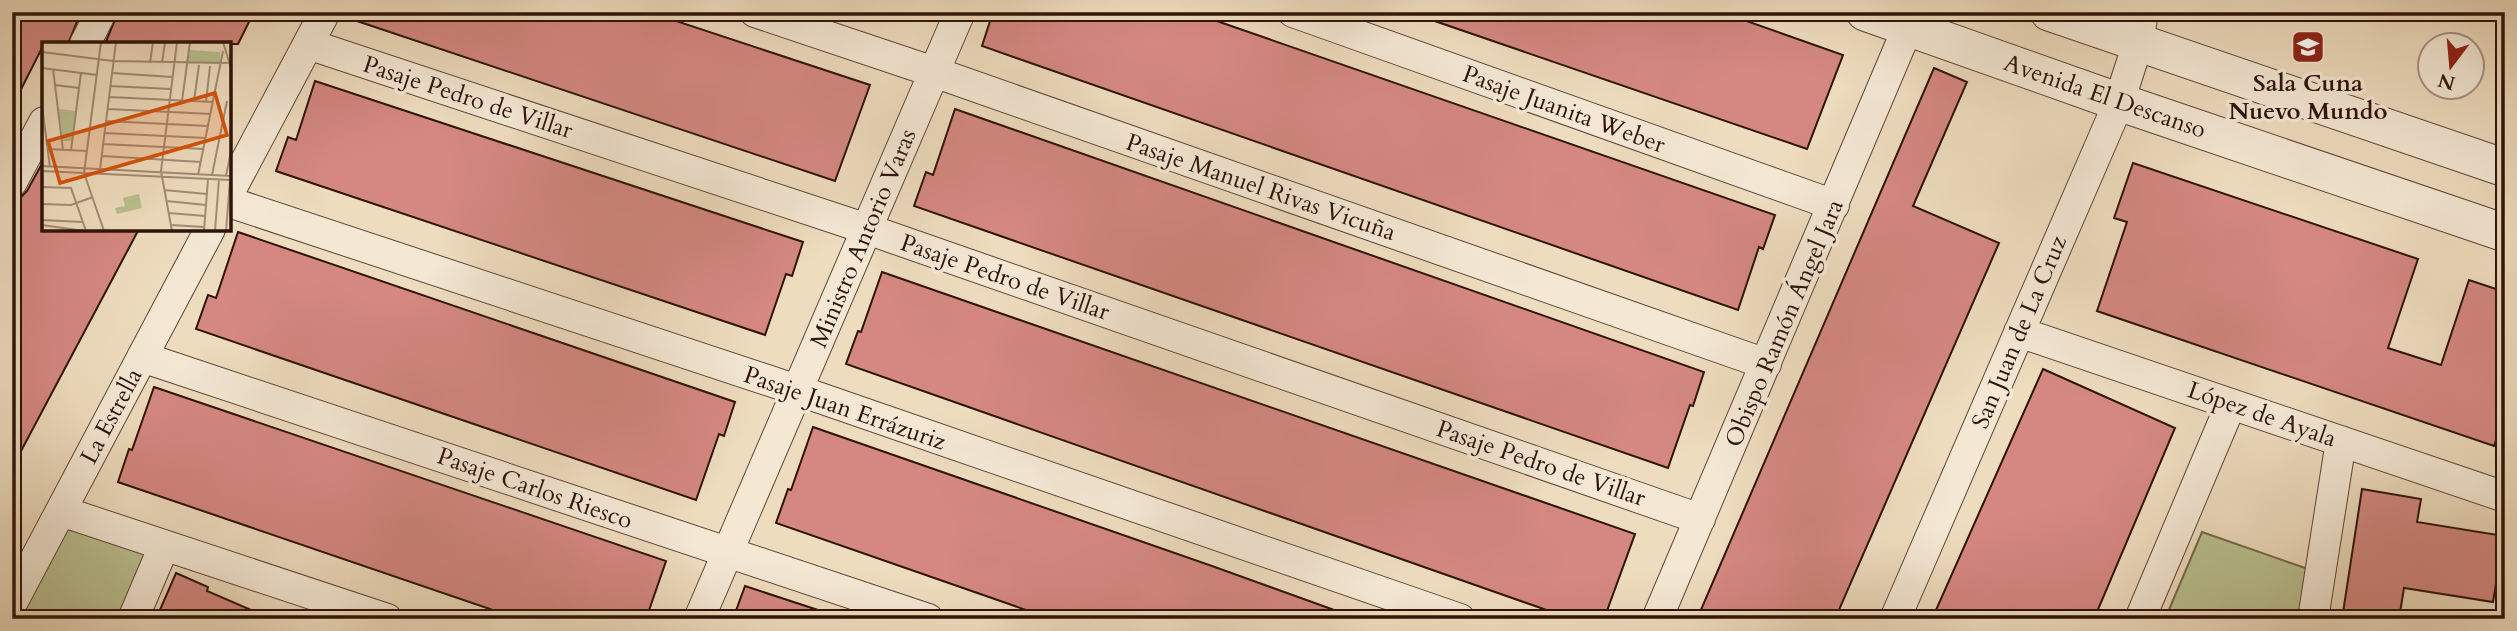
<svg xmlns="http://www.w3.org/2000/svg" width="2517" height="631" viewBox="0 0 2517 631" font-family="Cardo,serif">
  <rect width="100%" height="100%" fill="#eedcbe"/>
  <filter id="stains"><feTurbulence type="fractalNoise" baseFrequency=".00286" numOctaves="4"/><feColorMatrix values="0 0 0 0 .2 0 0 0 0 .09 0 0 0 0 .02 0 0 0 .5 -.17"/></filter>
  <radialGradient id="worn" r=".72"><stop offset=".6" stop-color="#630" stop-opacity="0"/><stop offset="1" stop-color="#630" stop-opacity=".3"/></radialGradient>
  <!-- green -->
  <path fill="#bac090" stroke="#746a4c" stroke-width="2" d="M66 526 149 554 121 619H20Z
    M2202 532 2308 569 2300 619H2165Z"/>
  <!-- building -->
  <path fill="#d48881" stroke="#2f1309" stroke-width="2" d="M12 12H81L68 44H44L12 107Z
    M118 12H254L238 44H105Z
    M349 12H649L870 85 835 181 348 18Z
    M993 12H1191L1775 215 1763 249 1759 247 1738 310 982 46Z
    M1427 12H1721L1843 55 1807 149 1426 18Z
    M1934 68 1967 82 1913 206 1999 243 1835 619H1697Z
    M315 81 803 242 792 276 786 274 765 335 276 171 288 137 296 140Z
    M955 109 1704 372 1693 406 1690 405 1668 468 914 206 926 172 933 175Z
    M44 160V229H139L12 468V199L21 197 27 191Z
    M2133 163 2418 259 2388 348 2441 365 2469 280 2505 292V414L2494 446 2097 311 2127 222 2114 218Z
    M238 232 735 402 724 436 719 434 696 500 196 329 208 295 216 298Z
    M882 272 1635 534 1604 619H1572L846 364 858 331 861 332Z
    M2043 369 2175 428 2094 619H1932Z
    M154 387 666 561 646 619H519L118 482 129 449 132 450Z
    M813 427 1212 566 1348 615V619H1052L776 523 788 489 791 490Z
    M2362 489 2421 499 2417 522 2504 536 2493 602 2404 588 2399 619H2342Z
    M176 573 208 587 207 591 272 619H156Z
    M745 586 827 613 826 619H733Z"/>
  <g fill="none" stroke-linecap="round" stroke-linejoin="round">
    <defs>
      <path id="minor" d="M755 12 934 72 1766 364
        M1293 12 1834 205
        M85 44 101 12
        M308 44 867 229 1700 519
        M12 182 44 122
        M229 193 325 12
        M229 202 797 390 1460 619
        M2019 332 2505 497
        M142 357 928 619
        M61 511 387 619
        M12 603 210 229
        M133 619 164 546
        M699 619 960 12
        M1657 619 1908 27
        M1895 619 2119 102 2138 43 2143 12
        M2140 619 2231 404
        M2313 619 2341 441"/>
      <path id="tertiary" d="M1865 12 2119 102 2505 233
        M2049 12 2505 168"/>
    </defs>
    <!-- minor casing -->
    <use href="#minor" stroke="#5f4536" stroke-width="32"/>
    <!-- tertiary casing -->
    <use href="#tertiary" stroke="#5f4536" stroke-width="39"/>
    <!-- minor -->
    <use href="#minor" stroke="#f4e8d5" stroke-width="30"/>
    <!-- tertiary -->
    <use href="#tertiary" stroke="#f4e8d5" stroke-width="37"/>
  </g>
  <!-- icons -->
  <defs>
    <symbol id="school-square" viewBox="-11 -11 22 22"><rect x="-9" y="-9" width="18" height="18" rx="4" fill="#8f2418" stroke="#f4e8d5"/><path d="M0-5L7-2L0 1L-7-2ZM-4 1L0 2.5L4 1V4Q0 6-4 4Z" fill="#fff"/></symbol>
  </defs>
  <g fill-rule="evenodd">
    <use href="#school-square" x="2289" y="28" width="38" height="38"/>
  </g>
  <g text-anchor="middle" stroke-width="7" stroke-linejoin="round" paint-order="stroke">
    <!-- poi labels -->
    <g font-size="24" font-weight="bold" fill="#2f1309" stroke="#f4e8d5">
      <text x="2308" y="91">Sala Cuna<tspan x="2308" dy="28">Nuevo Mundo</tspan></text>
    </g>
    <!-- street labels -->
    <g font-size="24" fill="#2f1309" stroke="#f4e8d5">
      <text transform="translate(2105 96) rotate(19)" y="8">Avenida El Descanso</text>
      <text transform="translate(468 97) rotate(18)" y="8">Pasaje Pedro de Villar</text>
      <text transform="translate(1564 109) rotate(20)" y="8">Pasaje Juanita Weber</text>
      <text transform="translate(1261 187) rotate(19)" y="8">Pasaje Manuel Rivas Vicuña</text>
      <text transform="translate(863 238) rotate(-67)" y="8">Ministro Antorio Varas</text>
      <text transform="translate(1005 277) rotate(19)" y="8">Pasaje Pedro de Villar</text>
      <text transform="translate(1784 323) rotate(-67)" y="8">Obispo Ramón Ángel Jara</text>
      <text transform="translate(2019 332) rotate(-67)" y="8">San Juan de La Cruz</text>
      <text transform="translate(845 408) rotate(19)" y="8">Pasaje Juan Errázuriz</text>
      <text transform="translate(2262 414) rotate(19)" y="8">López de Ayala</text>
      <text transform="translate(111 416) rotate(-62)" y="8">La Estrella</text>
      <text transform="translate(1541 463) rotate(19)" y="8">Pasaje Pedro de Villar</text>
      <text transform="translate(535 488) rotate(19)" y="8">Pasaje Carlos Riesco</text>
    </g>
  </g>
  <!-- overview -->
  <g transform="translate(42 42)">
    <rect width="189" height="189" fill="#eedcbe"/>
    <path d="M148 8 178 10V22L146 21ZM17 67 33 69 29 99H21ZM97 152 100 166 75 172 73 166 83 164 81 156Z" fill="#bac090"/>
    <path fill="none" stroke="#a28c76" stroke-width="2" d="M59 0 42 131 62 189M181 0 189 26M0 10 71 19 189 21M108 21 111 0M120 21 123 0M0 26 55 33M11 27 21 108M70 31 130 35M13 43 37 46M68 44 129 47M67 55 171 60M140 59 148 0M152 59 157 23M164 60 168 24M0 64 8 125M66 67 169 72M64 79 166 84M62 91 164 96M61 102 161 107M6 107 45 109M29 108 39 31M60 114 159 120M0 124 189 134M58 127 74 0M0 129 189 138M156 133 181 9M170 133 185 59M184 134 189 109M0 145 29 146 44 189M122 148 165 152M124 159 164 163M0 162 29 163 51 155M127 171 163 174M0 178 40 180M0 183 42 189M129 183 162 185M130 189 119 129 135 0M162 189 166 137M173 189 177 137M184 189 188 138"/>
    <path fill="#d6520c" fill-opacity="0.15" stroke="#d6520c" stroke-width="3.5" d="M173 51 185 93 18 141 6 99Z"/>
    <rect width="189" height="189" fill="none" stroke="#2f1309" stroke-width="3.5"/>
  </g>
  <!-- margin -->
  <rect width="2517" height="631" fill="none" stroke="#eedcbe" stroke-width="42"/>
  <rect x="14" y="14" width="2489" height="603" fill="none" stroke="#2f1309" stroke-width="3.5"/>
  <rect x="21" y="21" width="2475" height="589" fill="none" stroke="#2f1309" stroke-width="2"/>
  <!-- north arrow -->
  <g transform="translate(2451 66) rotate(196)"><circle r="33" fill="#f4e8d5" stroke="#a59383" stroke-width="2"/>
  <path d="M0-5L12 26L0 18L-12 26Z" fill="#8f2418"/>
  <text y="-10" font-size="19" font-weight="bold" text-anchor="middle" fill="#2f1309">N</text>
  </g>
  <rect width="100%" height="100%" filter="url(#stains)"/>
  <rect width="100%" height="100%" fill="url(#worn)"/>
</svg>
